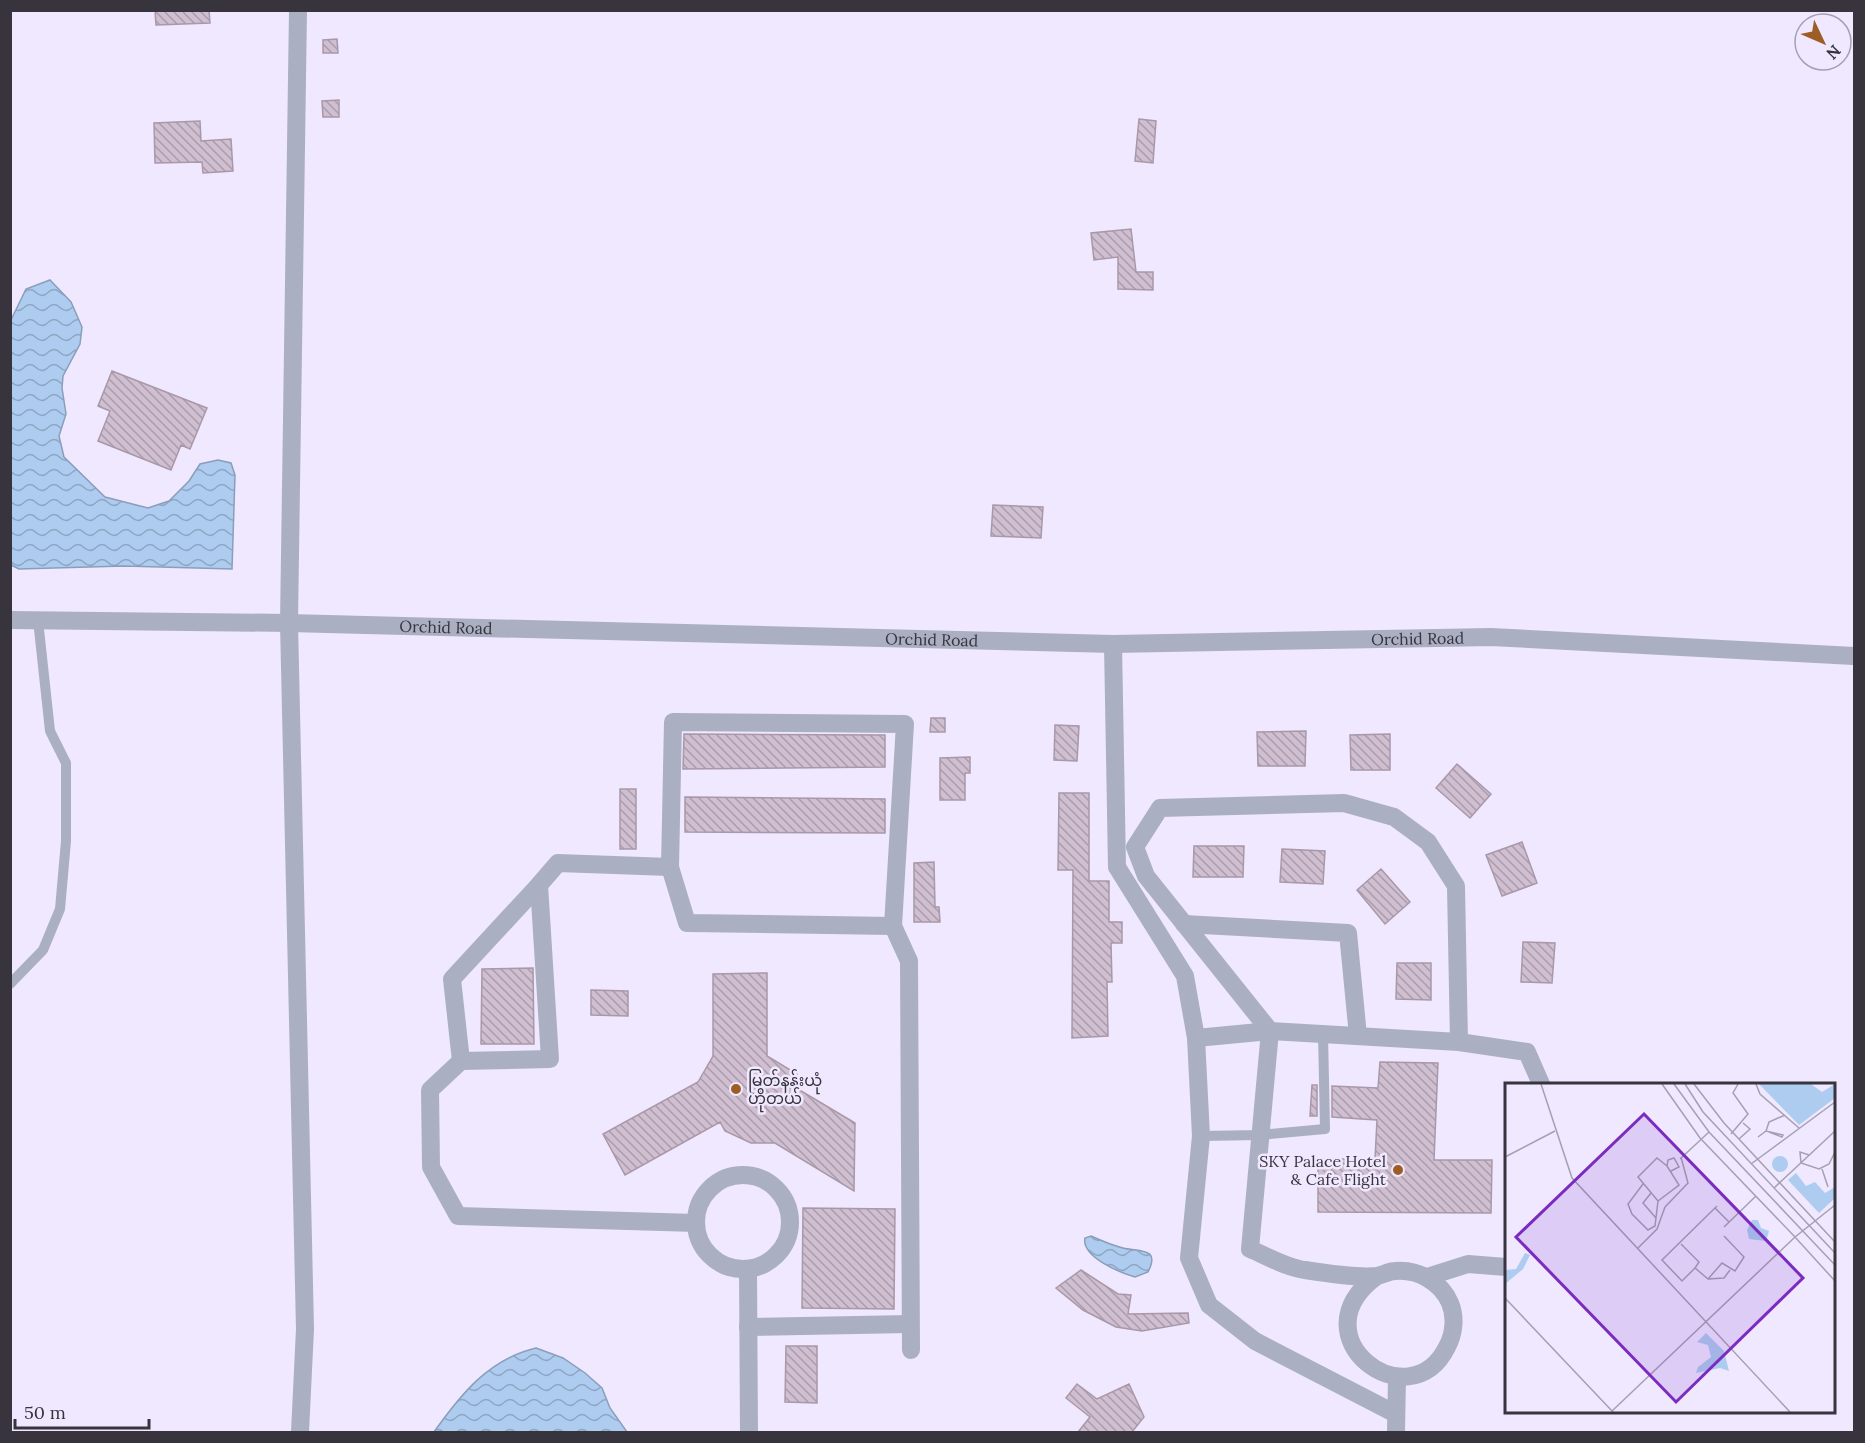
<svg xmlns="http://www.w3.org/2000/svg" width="1865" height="1443" viewBox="0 0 1865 1443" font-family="Lora,'Noto Sans Myanmar',serif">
  <defs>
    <pattern id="water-waves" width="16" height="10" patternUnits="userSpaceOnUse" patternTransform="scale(1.5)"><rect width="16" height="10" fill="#adccef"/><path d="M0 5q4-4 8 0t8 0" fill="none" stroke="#8ea6c3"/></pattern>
    <pattern id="building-back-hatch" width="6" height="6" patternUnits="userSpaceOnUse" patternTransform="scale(1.5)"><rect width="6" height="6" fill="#d0bfd1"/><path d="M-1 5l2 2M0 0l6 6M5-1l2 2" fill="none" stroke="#aa9cab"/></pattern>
  </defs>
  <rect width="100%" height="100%" fill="#efe8ff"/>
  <!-- water -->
  <path fill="url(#water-waves)" stroke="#8a9eba" stroke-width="1.5" d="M50 280 71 302 82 327 80 344 63 376 62 388 66 414 59 436 64 457 105 497 148 508 169 501 189 481 200 464 218 460 231 463 235 475 232 569 124 566 19 569 11 565V320L26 289Z
    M1091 1236C1102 1241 1111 1245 1123 1248 1139 1252 1161 1247 1148 1272L1135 1277C1121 1273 1081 1257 1085 1238Z
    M536 1348 563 1358 585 1373 602 1388 610 1408 627 1432H434C461 1394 489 1359 536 1348Z"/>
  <!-- building -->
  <path fill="url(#building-back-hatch)" stroke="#a898a9" stroke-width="1.5" d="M155 10H209L210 23 156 25Z
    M337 39 338 53H323V40Z
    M339 100V117H323L322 101Z
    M1139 119 1156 121 1153 163 1135 161Z
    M200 121 201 141 231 139 233 171 203 173 202 162 155 163 154 123Z
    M1131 229 1136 272H1153V290L1118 289V257L1094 260 1091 233Z
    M112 371 207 408 190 449 181 445 171 470 98 441 110 411 98 406Z
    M993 505 1043 507 1041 538 991 536Z
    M931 718H945V732H930Z
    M1055 725 1079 726 1077 761 1054 760Z
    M1306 731 1305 766H1258L1257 732Z
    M684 734 885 735V767L683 769Z
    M1390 734V770H1351L1350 735Z
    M970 757V773H965V800H940V758Z
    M1457 764 1491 794 1470 818 1436 788Z
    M620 789H636V849H620Z
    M1059 793H1089V881H1109V922H1122V943H1111L1112 982H1107L1108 1036 1072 1038 1073 870H1058Z
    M685 797 885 799V833L685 832Z
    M1522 842 1537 883 1502 896 1486 855Z
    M1194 846H1244L1243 877H1193Z
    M1282 849 1325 851 1323 884 1280 882Z
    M934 862 935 907H939L940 922H914V863Z
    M1381 869 1410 902 1385 924 1357 890Z
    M1523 942 1555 943 1552 983 1521 982Z
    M1397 963H1431V1000L1396 999Z
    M533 968 534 1044H481L482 969Z
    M767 973V1056L797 1074 791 1085 855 1123 854 1191 775 1143H751L725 1131 720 1122 625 1175 603 1134 698 1082 713 1056V974Z
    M591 990 628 991V1016L591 1015Z
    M1380 1062 1438 1063 1434 1160H1492L1491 1213 1318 1212V1159H1375L1377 1120 1332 1117V1086L1378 1088Z
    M1312 1085H1317V1116H1310Z
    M803 1208 895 1209 894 1309 802 1308Z
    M1081 1270 1118 1294 1131 1295 1128 1314 1188 1313 1189 1323 1142 1331 1116 1327 1083 1310 1056 1288Z
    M786 1346H817V1403L785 1402Z
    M1077 1384 1097 1399 1129 1384 1144 1417 1132 1432H1078L1090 1417 1066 1398Z"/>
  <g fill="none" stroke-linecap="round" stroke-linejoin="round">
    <!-- service -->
    <path stroke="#abafc2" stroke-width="10" d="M10 984 43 950 60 909 66 841V763L50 731 38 620
      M1201 1136 1260 1135 1325 1129 1323 1034"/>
    <!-- minor -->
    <g stroke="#abafc2" stroke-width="18">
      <path d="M298 10 289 623 305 1329 300 1432"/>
      <path id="s1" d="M10 620 289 623 1113 644 1491 637 1854 656"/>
      <path d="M1113 644 1117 867 1185 976 1196 1038 1270 1031"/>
      <path d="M670 867 687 923 893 926"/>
      <path d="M1184 924 1348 933 1358 1036"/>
      <path d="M1270 1031 1146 876 1135 847 1160 808 1344 803 1394 817 1428 842 1456 886 1459 1042"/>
      <path d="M1196 1038 1201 1136 1189 1258 1209 1305 1255 1341 1396 1414"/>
      <path d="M461 1061 452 979 539 885"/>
      <circle cx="743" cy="1222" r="47"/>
      <path d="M696 1223 458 1216 431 1167 430 1090 461 1061 550 1059 539 885 558 863 670 867 673 722 905 724 893 926 909 961 911 1350"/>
      <path d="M748 1270 749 1432"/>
      <path d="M1377 1276C1294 1336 1409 1423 1447 1347 1454 1334 1456 1317 1450 1303 1441 1282 1418 1269 1395 1271 1389 1271 1383 1275 1377 1276 1359 1278 1324 1273 1305 1270 1287 1268 1267 1256 1250 1249L1270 1031 1459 1042 1527 1052 1541 1084"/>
      <path d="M1427 1277 1468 1264 1506 1267"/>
      <path d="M748 1327 910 1324"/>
      <path d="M1396 1432 1397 1377"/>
    </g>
  </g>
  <!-- markers -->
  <g fill="#9d5e25" stroke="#efe8ff" stroke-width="2">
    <circle cx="736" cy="1089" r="6"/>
    <circle cx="1398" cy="1170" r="6"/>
  </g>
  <g text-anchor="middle" stroke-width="5" stroke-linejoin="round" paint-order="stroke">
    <!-- street labels -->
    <g font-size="16" fill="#37343d" stroke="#efe8ff">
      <text dy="6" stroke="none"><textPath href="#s1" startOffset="436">Orchid Road</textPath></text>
      <text dy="6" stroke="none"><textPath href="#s1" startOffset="1408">Orchid Road</textPath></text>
      <text dy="6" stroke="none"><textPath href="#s1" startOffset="922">Orchid Road</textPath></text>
    </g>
    <!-- poi labels -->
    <g font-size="16" fill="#37343d" stroke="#efe8ff" text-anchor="start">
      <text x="748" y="1086">မြတ်နန်းယုံ<tspan x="748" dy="18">ဟိုတယ်</tspan></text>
      <text x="1386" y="1167" text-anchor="end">SKY Palace Hotel<tspan x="1386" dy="18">&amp; Cafe Flight</tspan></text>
    </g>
  </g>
  <!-- overview -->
  <g transform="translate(1505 1083)">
    <rect width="330" height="330" fill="#efe8ff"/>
    <path d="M254 1H306L317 9 330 1V15L294 42ZM267 81a8 8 0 1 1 16 0a8 8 0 1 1-16 0ZM291 90 301 103 310 99 320 110 330 104V115L314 130 283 97ZM247 137H253L256 145 264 148 261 158 244 156 242 147ZM20 170 25 172 18 186 0 201V187L11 186ZM201 250 219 268 224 288 215 285 191 290 193 284 206 274 203 262 192 259Z" fill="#adccef"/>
    <path fill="none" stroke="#a5a0b1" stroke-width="1.5" d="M36 1 67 95 285 329M157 1 195 55 290 154 330 122M169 1 204 49 330 182M180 1 198 29 330 170M189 1 219 40 330 159M251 1 255 11 294 45M261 48 264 39 280 32M226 51 243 31 228 10 233 1M253 54 261 48 278 52 277 54 264 49M234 56 245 46 238 40M304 72 295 69 296 80 314 86 324 81 330 69M0 74 50 48M175 76 204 49M246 81 330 19M162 83 152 75 133 94 153 118 174 102 162 83 163 77 169 75 174 84 166 88M317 86 323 104M138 101 123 121 127 131 143 147 150 143 153 118M269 105 330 48M146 110 138 120 151 135M212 123 157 177 177 198 190 185 203 196 217 180 230 188 239 174 219 153M160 124 183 100 176 74M210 125 224 139M219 144 251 113M176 161 194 179 190 185M133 165 152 146 160 124M203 196 219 195 225 187M0 215 108 329M107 328 290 154 330 198"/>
    <path fill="#7b2cbf" fill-opacity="0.15" stroke="#7b2cbf" stroke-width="3" d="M139 31 298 195 171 319 11 154Z"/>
    <rect width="330" height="330" fill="none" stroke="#37343d" stroke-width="3"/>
  </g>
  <!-- border -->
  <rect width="1865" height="1443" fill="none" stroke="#37343d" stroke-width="24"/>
  <!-- north arrow -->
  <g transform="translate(1823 42) rotate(134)"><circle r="28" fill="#efe8ff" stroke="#a5a0b1" stroke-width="1.5"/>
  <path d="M0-4.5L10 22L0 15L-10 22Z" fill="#9d5e25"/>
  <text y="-9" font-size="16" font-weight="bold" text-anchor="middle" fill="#37343d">N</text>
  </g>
  <!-- scale -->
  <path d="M15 1419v9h134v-9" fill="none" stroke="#37343d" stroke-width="3"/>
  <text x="24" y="1419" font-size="18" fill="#37343d" stroke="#efe8ff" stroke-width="4.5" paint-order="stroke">50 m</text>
</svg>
